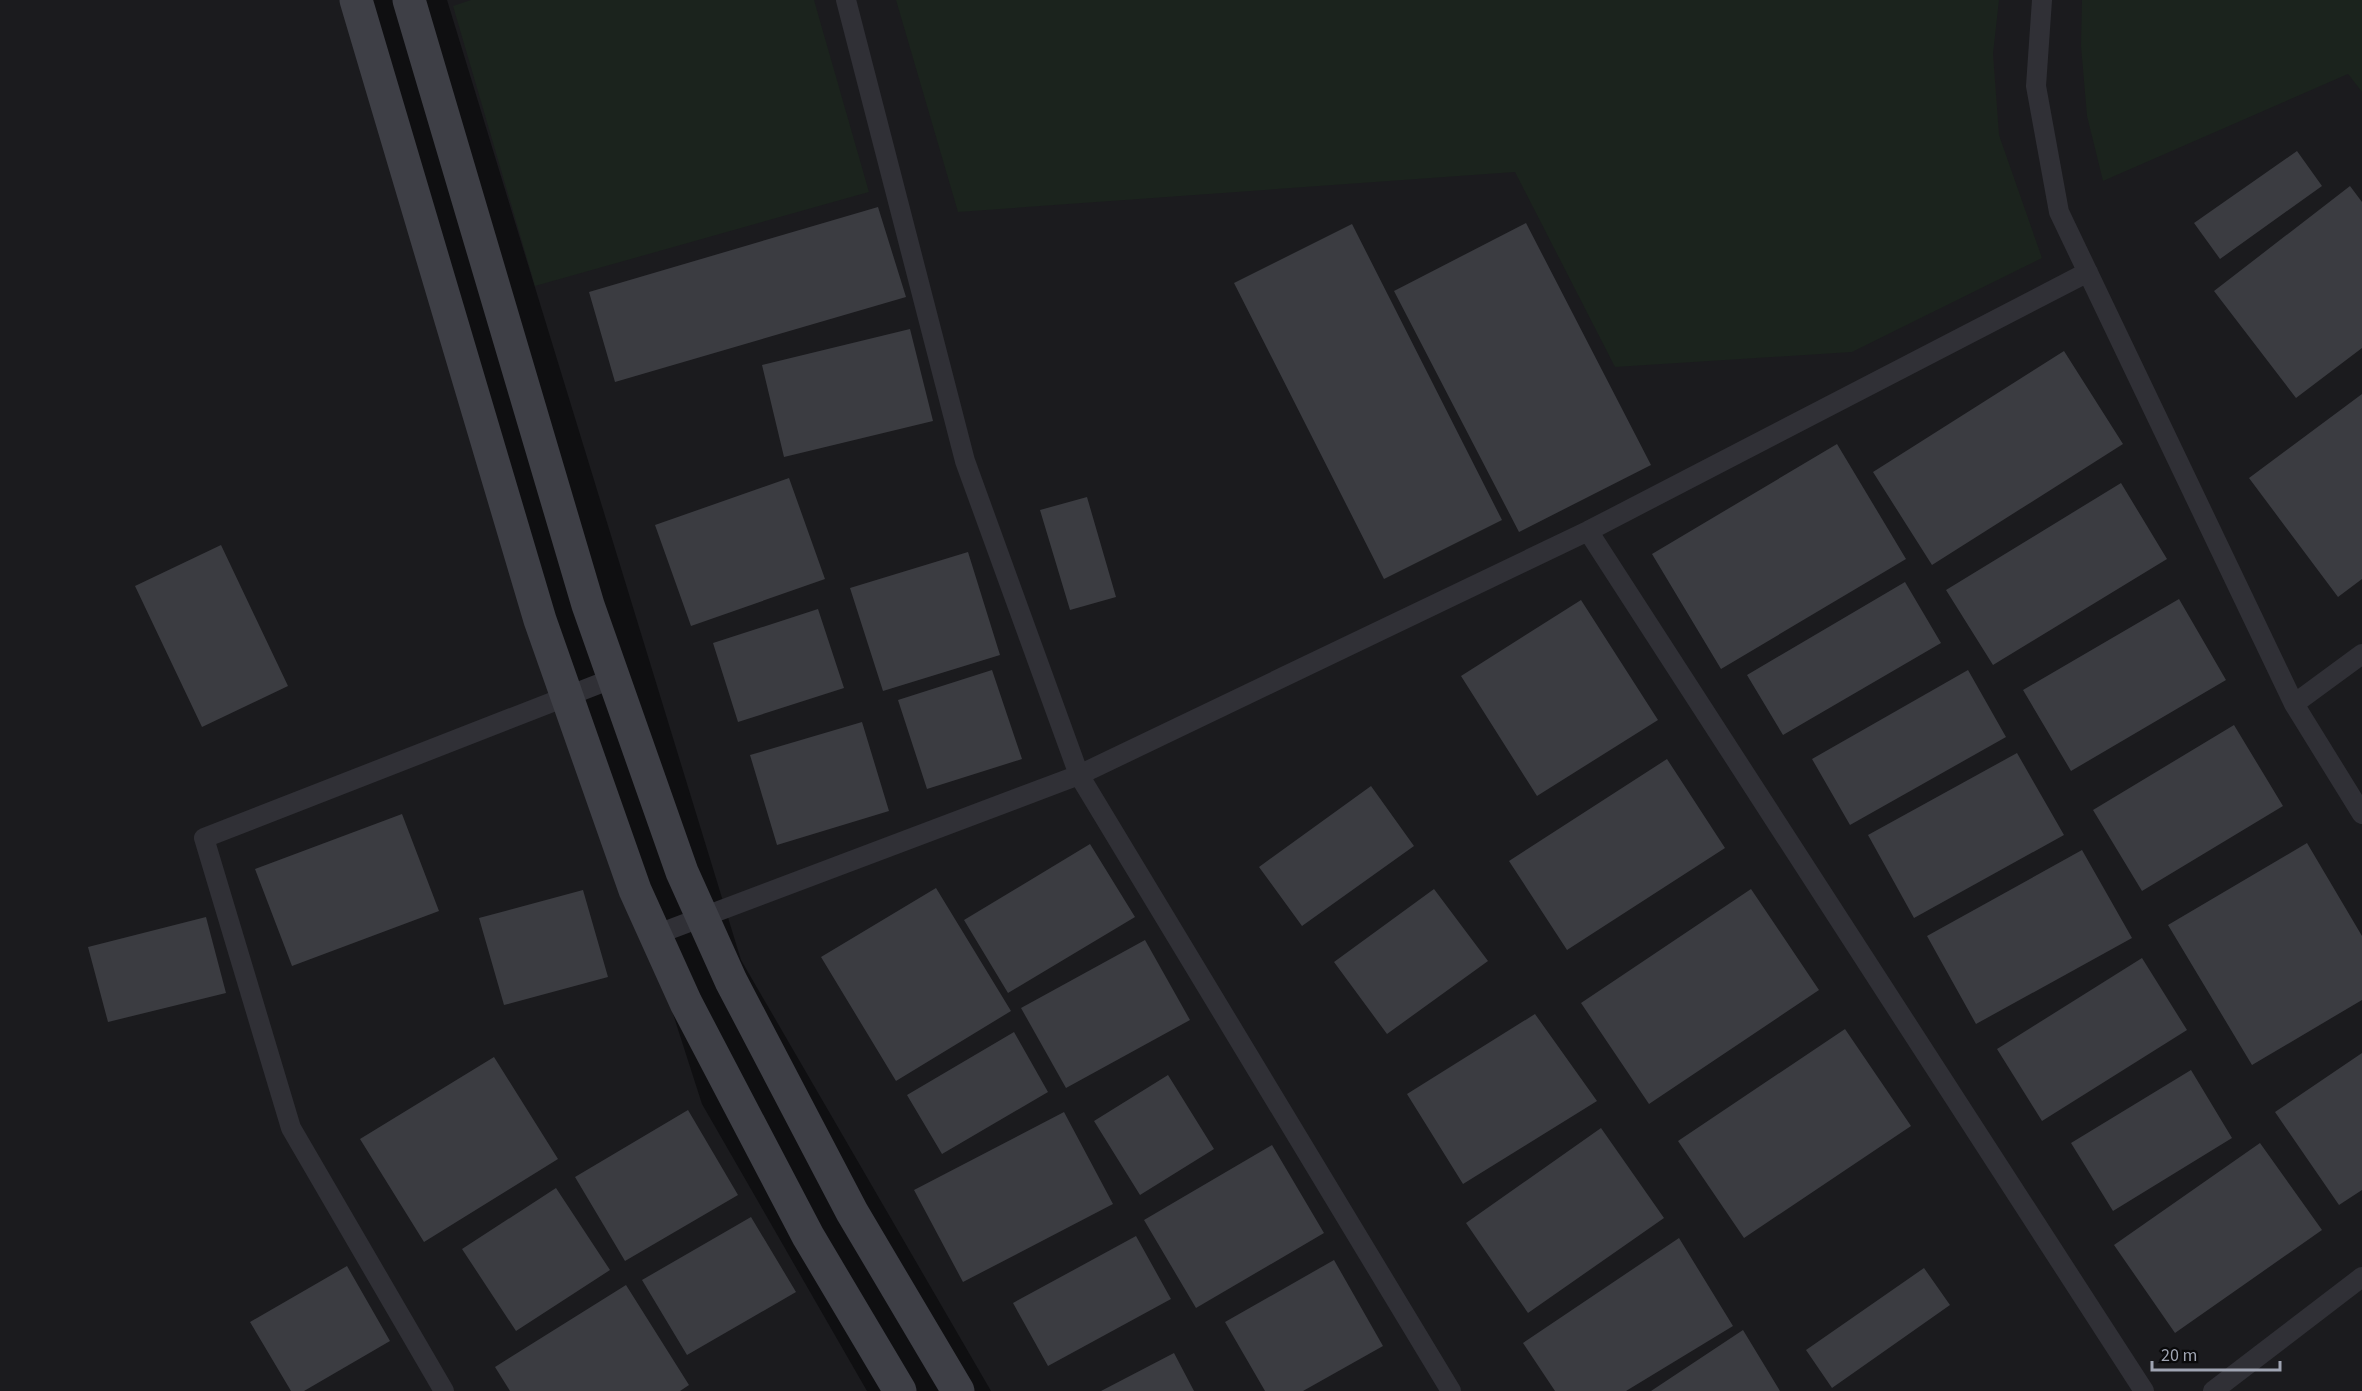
<svg xmlns="http://www.w3.org/2000/svg" width="2362" height="1391" viewBox="0 0 2362 1391" font-family="'Source Sans 3',sans-serif">
  <rect width="100%" height="100%" fill="#0f0f11"/>
  <!-- built -->
  <path fill="#1b1b1e" d="M0 0H347L702 1104 867 1391H0Z
    M447 0H2362V1391H991L741 960Z"/>
  <!-- green -->
  <path fill="#1b231d" d="M471 0H814L869 192 535 286 453 6Z
    M896 0H1999L1993 54 1999 135 2042 258 1852 352 1615 367 1515 172 958 212Z
    M2082 0H2362V92L2348 74 2103 181 2087 116 2081 46Z"/>
  <!-- building -->
  <path fill="#3b3c41" d="M2297 151 2322 186 2220 259 2194 223Z
    M2350 186 2362 202V348L2296 398 2214 291Z
    M878 207 906 297 615 382 589 292Z
    M1526 223 1651 465 1519 532 1394 291Z
    M1352 224 1502 520 1384 579 1234 283Z
    M910 329 933 421 784 457 762 365Z
    M2064 351 2123 444 1932 565 1873 472Z
    M2362 394V579L2338 597 2249 478Z
    M1837 444 1906 559 1721 669 1652 554Z
    M789 478 825 579 691 626 655 525Z
    M2121 483 2167 559 1993 665 1946 590Z
    M1087 497 1116 597 1070 610 1040 510Z
    M221 545 288 686 202 727 135 586Z
    M968 552 1000 655 883 691 850 588Z
    M1905 582 1941 643 1783 735 1747 675Z
    M2179 599 2226 680 2071 771 2023 690Z
    M1581 600 1658 720 1537 796 1461 676Z
    M818 609 844 688 738 722 713 643Z
    M992 670 1022 759 927 789 898 700Z
    M1968 670 2006 737 1850 825 1812 759Z
    M862 722 889 811 777 845 750 755Z
    M2234 725 2283 806 2142 891 2093 810Z
    M2017 753 2064 835 1914 918 1868 835Z
    M1667 759 1725 848 1567 950 1509 861Z
    M1371 786 1414 846 1302 926 1259 867Z
    M402 814 439 911 292 966 255 869Z
    M2307 843 2362 936V1000L2252 1065 2168 925Z
    M1090 844 1135 917 1008 993 964 920Z
    M2082 850 2132 938 1976 1024 1927 936Z
    M936 888 1011 1011 896 1081 821 957Z
    M1434 889 1488 961 1387 1034 1334 962Z
    M1751 889 1819 990 1649 1104 1581 1003Z
    M583 890 608 977 504 1005 479 918Z
    M206 917 226 993 108 1022 88 947Z
    M1145 940 1190 1020 1066 1088 1021 1008Z
    M2142 958 2187 1030 2042 1121 1997 1049Z
    M1535 1014 1597 1101 1463 1184 1407 1094Z
    M1845 1029 1911 1126 1744 1238 1678 1141Z
    M1014 1032 1048 1092 942 1154 907 1095Z
    M2362 1053V1190L2339 1205 2275 1112Z
    M494 1057 558 1159 424 1242 360 1139Z
    M2191 1070 2232 1138 2113 1211 2071 1143Z
    M1168 1075 1214 1149 1140 1195 1094 1121Z
    M688 1110 738 1195 625 1261 575 1177Z
    M1064 1112 1113 1204 963 1282 914 1190Z
    M1601 1128 1664 1218 1528 1313 1466 1223Z
    M2260 1143 2322 1230 2175 1333 2114 1245Z
    M1272 1145 1324 1233 1196 1308 1144 1220Z
    M556 1188 610 1270 516 1331 462 1249Z
    M751 1217 796 1292 687 1355 642 1280Z
    M1136 1236 1171 1299 1048 1366 1013 1303Z
    M1679 1238 1733 1326 1626 1391H1555L1523 1343Z
    M1334 1260 1383 1346 1303 1391H1265L1225 1322Z
    M347 1266 390 1341 304 1391H291L250 1322Z
    M1924 1268 1950 1305 1832 1388 1806 1350Z
    M626 1285 689 1385 680 1391H510L495 1367Z
    M1743 1330 1780 1391H1651Z
    M1174 1353 1194 1391H1101Z"/>
  <g fill="none" stroke-linecap="round" stroke-linejoin="round">
    <!-- service -->
    <path stroke="#303036" stroke-width="20" d="M846 0 965 461 1079 775 1451 1391
      M2042 0 2036 86 2059 212 2294 704 2362 814
      M1588 531 2144 1391
      M2294 704 2362 654
      M655 935 1079 775 1588 531 2088 272
      M444 1391 291 1128 204 838 614 678
      M2213 1391 2362 1277"/>
    <!-- secondary -->
    <path stroke="#3e3f46" stroke-width="33" d="M356 0 540 620 635 890 686 1003 808 1236 900 1391
      M409 0 588 605 682 872 731 981 852 1212 958 1391"/>
  </g>
  <!-- scale -->
  <path d="M2152 1361v9h128v-9" fill="none" stroke="#9fa4b2" stroke-width="3"/>
  <text x="2161" y="1361" font-size="18" fill="#9fa4b2" stroke="#0a0a0b" stroke-width="4.5" paint-order="stroke">20 m</text>
</svg>
